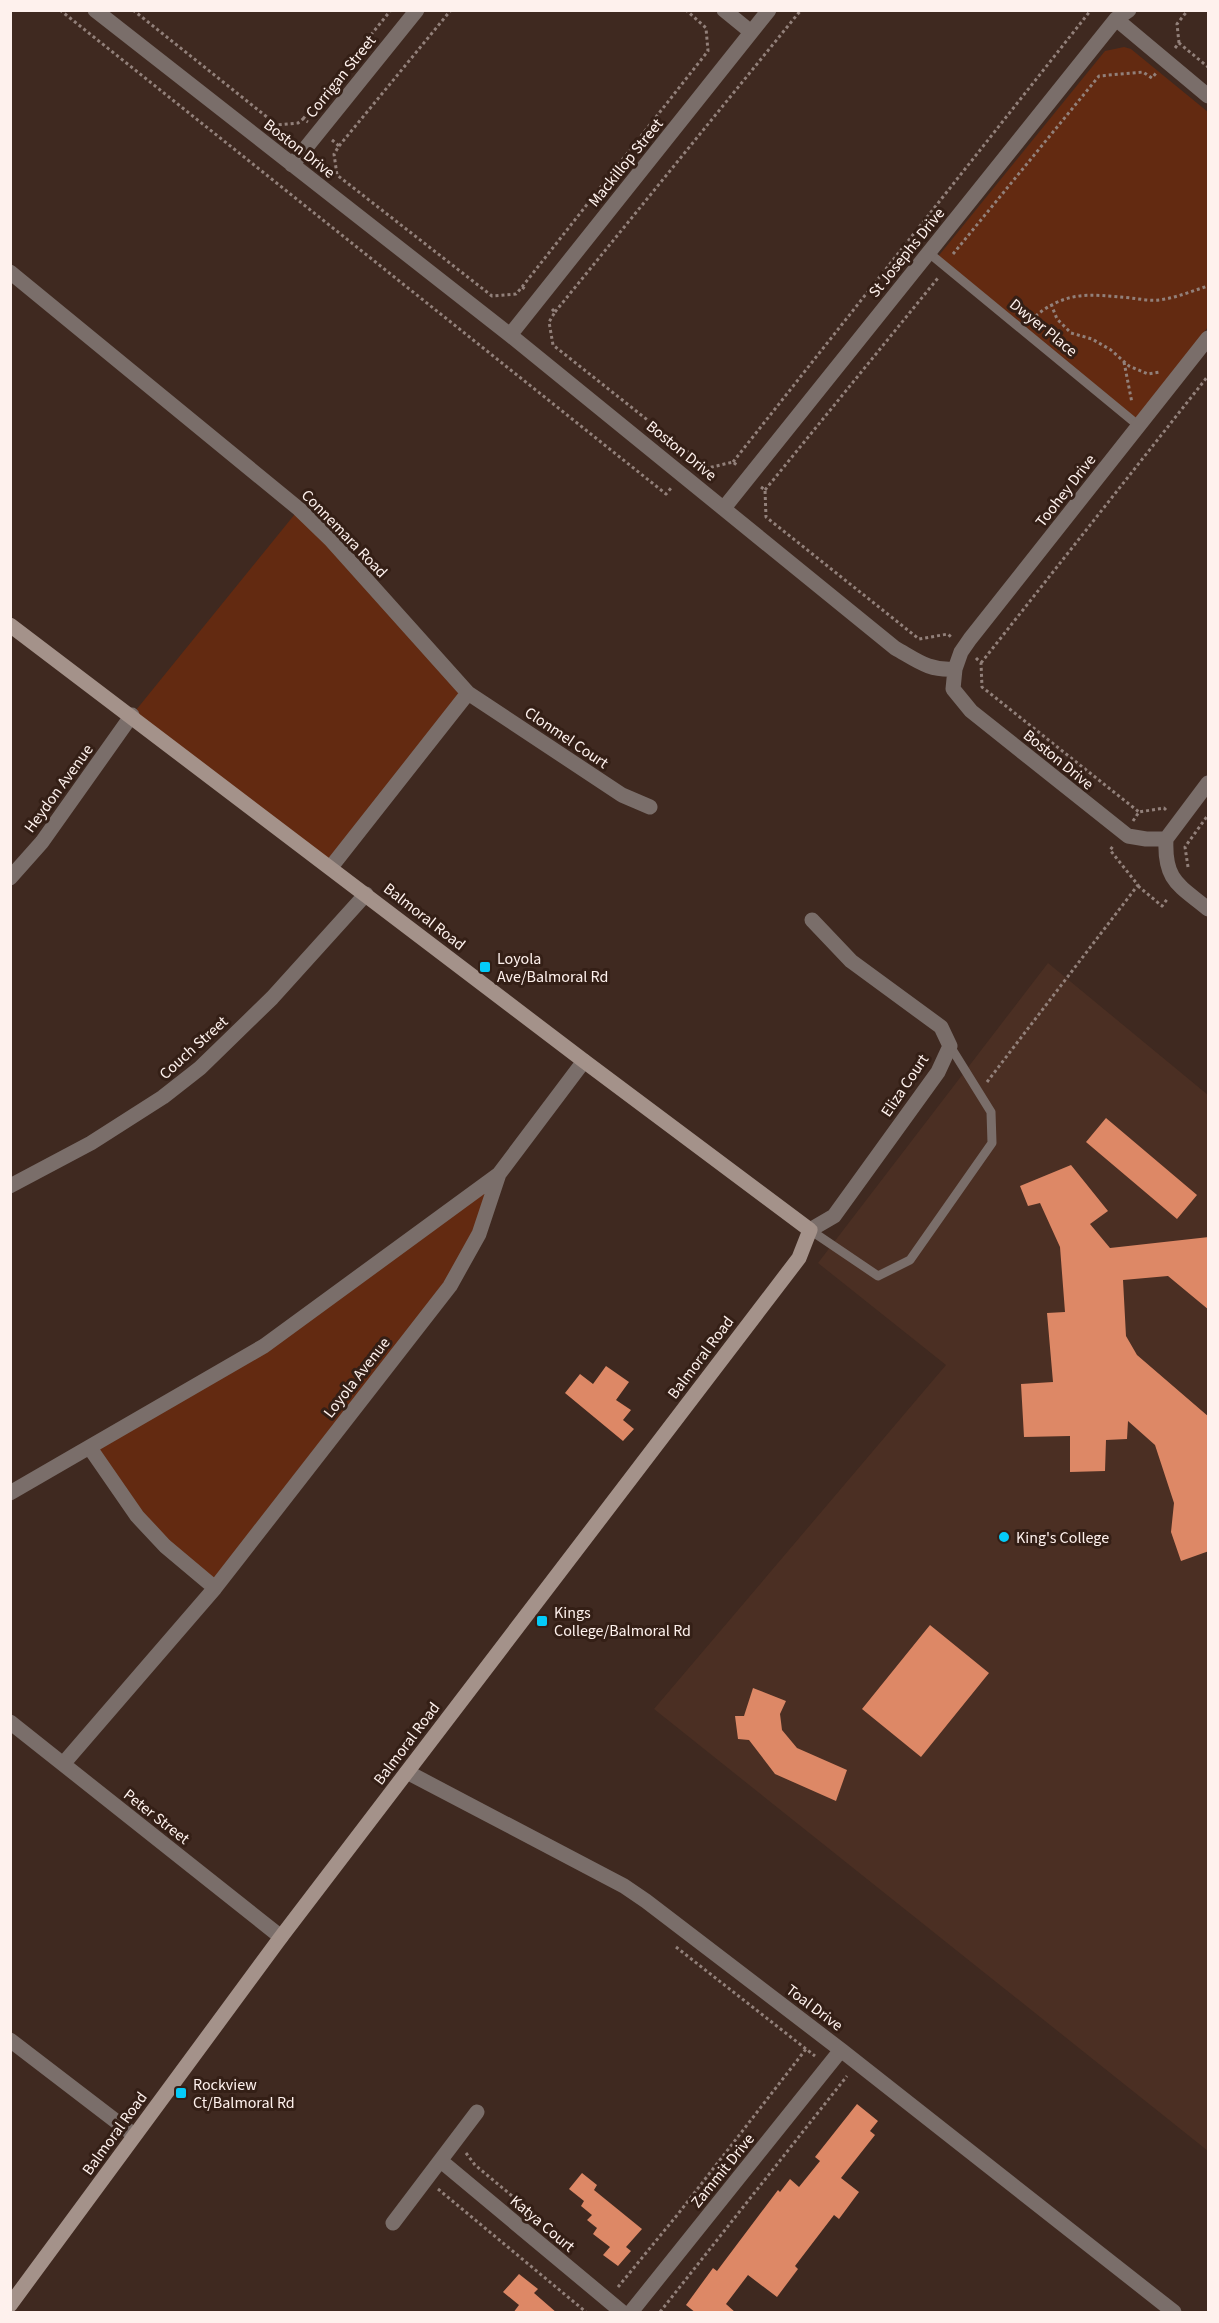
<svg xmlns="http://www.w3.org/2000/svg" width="1219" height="2323" viewBox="0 0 1219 2323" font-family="'Source Sans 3',sans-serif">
  <rect width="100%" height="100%" fill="#3f2920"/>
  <!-- built -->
  <path fill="#4b2f23" d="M1048 963 1208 1095V2151L654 1709 946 1365 818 1263Z"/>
  <!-- green -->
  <path fill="#632a11" d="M1124 47 1131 49 1208 112V327L1134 421 936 259 1105 51Z
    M299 509 468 693 331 867 132 715Z
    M499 1174 450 1286 215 1588 165 1546 90 1448 264 1346Z"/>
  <!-- building -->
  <path fill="#d86" d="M1106 1118 1197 1195 1177 1219 1086 1142Z
    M1071 1165 1108 1211 1090 1224 1110 1248 1209 1237V1310L1168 1276 1123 1280 1126 1336 1137 1355 1209 1417V1551L1181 1561 1171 1532 1174 1503 1155 1445 1128 1421 1127 1439 1106 1440 1105 1471 1070 1472V1436L1024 1437 1021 1384 1053 1382 1047 1313 1065 1312 1060 1247 1040 1203 1028 1206 1020 1186Z
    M606 1366 629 1382 616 1400 631 1410 623 1420 634 1429 623 1441 565 1393 580 1374 593 1384Z
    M930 1625 989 1673 921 1757 862 1709Z
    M753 1688 786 1701 780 1714 782 1730 797 1748 847 1770 836 1801 775 1774 749 1740 738 1739 735 1716H744Z
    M857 2104 878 2121 870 2131 875 2135 841 2178 859 2192 839 2219 834 2215 795 2266 798 2269 777 2297 748 2275 726 2304 736 2313H696L686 2305 713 2268 717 2271 778 2190 780 2192 790 2179 799 2187 820 2161 815 2157Z
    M582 2173 597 2185 594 2190 642 2229 626 2247 631 2251 618 2266 603 2255 610 2247 593 2234 597 2228 587 2220 592 2215 581 2206 584 2201 569 2189Z
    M519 2274 538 2289 534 2293 557 2313H513L519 2305 503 2292Z"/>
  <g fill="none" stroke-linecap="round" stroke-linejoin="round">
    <!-- path -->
    <path stroke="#92807a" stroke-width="3" stroke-dasharray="3 3" stroke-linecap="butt" d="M60 10 666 494 672 487
      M133 10 277 125 298 123 303 119 308 122
      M1179 43 1177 24 1188 10
      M1175 48 1179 43 1208 67
      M303 119 391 10
      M332 140 339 146 334 154 337 175 492 296 516 294 522 287 525 289
      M339 146 451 10
      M953 254 1099 76 1143 72 1152 78 1157 72
      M522 287 708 51 706 28 686 10
      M1051 304 1057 319 1071 333 1092 339 1111 350 1129 366 1148 374 1160 372
      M552 309 555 312 549 322 553 345 708 468 733 462 738 466
      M555 312 801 10
      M1031 320C1064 290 1089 294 1131 298 1140 299 1150 301 1159 300 1176 298 1192 291 1208 286
      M1124 362 1132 403
      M733 462 1091 10
      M761 487 765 490 766 517 919 639 948 634 951 637
      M765 490 938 278
      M976 658 981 663 982 687 1139 812
      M981 663 1208 376
      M1133 821 1139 812 1164 808 1166 810
      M1188 867 1185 847 1208 815
      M1138 886 1162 906 1168 898
      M987 1082 1138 885 1110 850 1114 845
      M676 1947 815 2056
      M466 2153 475 2165 523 2205
      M438 2189 586 2312
      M618 2287 678 2214 806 2049
      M660 2312 847 2076"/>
    <!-- lane -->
    <path stroke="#7a6e6a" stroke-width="9" d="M929 253 1139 426
      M810 1230 878 1276 910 1260 992 1143 991 1112 950 1046"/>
    <!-- street -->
    <path stroke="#7a6e6a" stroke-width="15" d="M95 10 510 335 895 648C918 661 929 671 955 669L953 689 971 711 1128 836 1146 839H1166C1164 881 1179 885 1208 909
      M724 10 751 32
      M1116 19 1208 96
      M292 165 417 10
      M10 272 299 509 330 539 468 693 331 867
      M510 335 769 10
      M724 508 1116 19 1129 10
      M955 669 961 652 970 639 1208 338
      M468 693 622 795 650 807
      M1166 839 1208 783
      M10 878 42 842 132 715
      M10 1186 91 1143 163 1097 200 1068 272 998 366 894
      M810 1230 834 1216 938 1072 950 1046 941 1027 851 961 812 920
      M90 1448 137 1516 165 1546 215 1588
      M10 1493 264 1346 499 1174 584 1061
      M10 1722 281 1937
      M63 1764 215 1588 450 1286 479 1234 499 1174
      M407 1772 624 1886 646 1901 841 2050 1174 2312
      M10 2040 134 2135
      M441 2161 622 2312
      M393 2223 477 2112
      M631 2312 841 2050"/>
    <!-- secondary -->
    <path stroke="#a4928a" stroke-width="15" d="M10 625 584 1061 810 1230 799 1258 281 1937 10 2305"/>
  </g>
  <!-- markers -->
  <g fill="#04cbf9" stroke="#341f16" stroke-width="2">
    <rect x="479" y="961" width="12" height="12" rx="3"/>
    <circle cx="1004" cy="1537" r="6"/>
    <rect x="536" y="1615" width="12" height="12" rx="3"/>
    <rect x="175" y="2087" width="12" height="12" rx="3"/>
  </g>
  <g text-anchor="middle" stroke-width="6" stroke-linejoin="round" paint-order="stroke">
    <!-- street labels -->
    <g font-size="16" fill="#fef1ed" stroke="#341f16">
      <text transform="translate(340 76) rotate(-51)" y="6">Corrigan Street</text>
      <text transform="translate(300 148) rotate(38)" y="6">Boston Drive</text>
      <text transform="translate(625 162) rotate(-51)" y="6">Mackillop Street</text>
      <text transform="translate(906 252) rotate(-51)" y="6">St Josephs Drive</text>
      <text transform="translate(1044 327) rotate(39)" y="6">Dwyer Place</text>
      <text transform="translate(682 450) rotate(39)" y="6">Boston Drive</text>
      <text transform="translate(1065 490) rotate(-52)" y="6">Toohey Drive</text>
      <text transform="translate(345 533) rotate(46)" y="6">Connemara Road</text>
      <text transform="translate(567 737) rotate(34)" y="6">Clonmel Court</text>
      <text transform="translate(1059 759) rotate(39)" y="6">Boston Drive</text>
      <text transform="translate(58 788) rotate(-54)" y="6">Heydon Avenue</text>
      <text transform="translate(425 916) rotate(38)" y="6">Balmoral Road</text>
      <text transform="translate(193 1047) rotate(-42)" y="6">Couch Street</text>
      <text transform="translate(904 1085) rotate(-56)" y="6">Eliza Court</text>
      <text transform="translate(700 1357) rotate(-53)" y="6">Balmoral Road</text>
      <text transform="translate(356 1377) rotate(-52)" y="6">Loyola Avenue</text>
      <text transform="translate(406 1743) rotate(-53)" y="6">Balmoral Road</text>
      <text transform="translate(157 1816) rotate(38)" y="6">Peter Street</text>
      <text transform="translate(815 2007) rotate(37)" y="6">Toal Drive</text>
      <text transform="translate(114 2133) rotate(-54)" y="6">Balmoral Road</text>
      <text transform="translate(722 2170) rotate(-51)" y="6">Zammit Drive</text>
      <text transform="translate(543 2223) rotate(40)" y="6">Katya Court</text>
    </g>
    <!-- poi labels -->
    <g font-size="16" fill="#fef1ed" stroke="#341f16" text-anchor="start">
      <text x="497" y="964">Loyola<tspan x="497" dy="18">Ave/Balmoral Rd</tspan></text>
      <text x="1016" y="1543">King's College</text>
      <text x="554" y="1618">Kings<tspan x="554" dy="18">College/Balmoral Rd</tspan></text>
      <text x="193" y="2090">Rockview<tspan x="193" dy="18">Ct/Balmoral Rd</tspan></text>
    </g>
  </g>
  <!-- border -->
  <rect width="1219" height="2323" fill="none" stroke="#fef1ed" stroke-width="24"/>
</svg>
